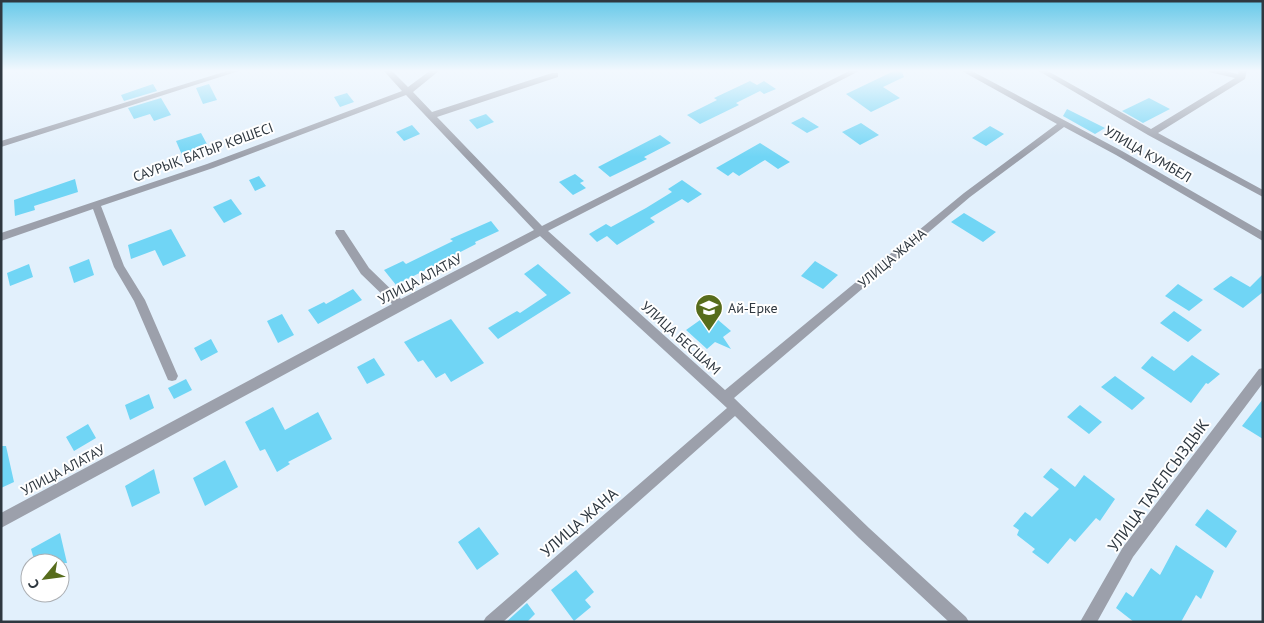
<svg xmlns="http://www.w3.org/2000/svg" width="1264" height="623" viewBox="0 0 1264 623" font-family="'PT Sans',sans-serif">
  <rect width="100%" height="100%" fill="#e2f0fc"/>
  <!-- building -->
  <path fill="#70d5f5" d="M896 70H901L904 77 883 87 900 98 871 112 846 94Z
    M750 81 757 85 764 81 776 89 764 94 760 91 736 103 739 105 700 124 687 115 717 100 714 98Z
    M153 84 157 91 124 101 121 95Z
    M209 84 217 100 203 104 196 88Z
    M347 93 354 102 340 107 334 97Z
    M161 98 171 115 154 121 150 114 134 119 128 108Z
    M1149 98 1170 109 1143 123 1122 111Z
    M1067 109 1105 128 1095 134 1063 116Z
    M486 114 494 122 477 129 469 120Z
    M803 117 819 127 807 133 791 123Z
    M861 123 879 135 860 145 842 132Z
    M412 125 420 134 404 141 396 132Z
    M990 126 1004 134 986 146 972 138Z
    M201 133 208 146 182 155 176 141Z
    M660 135 671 143 644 157 647 159 610 177 598 167Z
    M760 143 790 162 778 169 765 160 739 176 733 172 728 176 716 168Z
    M575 174 584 181 580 183 586 188 573 195 559 182Z
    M259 176 266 186 255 191 249 180Z
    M75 179 78 192 34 206 35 210 15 216 14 200Z
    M682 180 702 194 688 203 682 199 650 218 655 222 617 245 607 236 597 242 589 234 606 224 611 227 646 208 672 192 668 189Z
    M231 199 242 214 224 223 213 207Z
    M964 213 996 232 983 242 951 222Z
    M491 221 499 231 475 242 476 244 396 285 384 270 403 261 406 264 453 241 450 239Z
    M171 229 186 256 163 266 155 250 131 259 128 245Z
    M89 259 94 275 74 283 69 267Z
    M815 261 838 275 823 289 801 276Z
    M29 264 33 277 10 286 7 273Z
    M538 264 571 293 498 339 488 328 517 311 520 313 547 295 524 274Z
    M1263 274V292L1243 308 1213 289 1231 276 1250 287Z
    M1178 284 1203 300 1189 311 1165 296Z
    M353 289 362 300 318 324 308 310 324 302 326 304Z
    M1174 311 1202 330 1188 342 1160 323Z
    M710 313 731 331 723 337 731 349 715 342 707 349 686 330Z
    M282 314 294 335 278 343 267 321Z
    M451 319 484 363 451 382 445 373 436 378 423 360 418 362 404 342Z
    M211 339 218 352 201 361 194 348Z
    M1192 355 1220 374 1208 384 1206 383 1191 403 1141 368 1152 356 1174 371Z
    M374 358 385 375 367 384 357 367Z
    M1115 376 1145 398 1132 410 1101 387Z
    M186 379 192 390 174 399 168 388Z
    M149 394 154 408 130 420 125 405Z
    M1263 399V439L1242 426Z
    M1080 405 1102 422 1089 434 1067 417Z
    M273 407 285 430 318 412 332 439 288 462 290 464 277 472 265 449 260 451 245 422Z
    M88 424 96 438 74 451 66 437Z
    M1 446H6L14 482 1 488Z
    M225 460 238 487 205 506 193 478Z
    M1051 468 1075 487 1084 475 1115 499 1100 521 1096 518 1075 542 1070 538 1048 564 1032 552 1035 549 1017 535 1019 530 1013 526 1025 512 1032 517 1059 489 1043 477Z
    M154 469 160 493 132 507 125 486Z
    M1207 509 1237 531 1226 548 1195 525Z
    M479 527 499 554 477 570 458 542Z
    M60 533 67 563H35L31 549Z
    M1176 545 1214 571 1201 599 1196 595 1181 622H1134L1116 608 1126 592 1133 597 1151 568 1160 575Z
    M576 570 594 592 585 600 591 607 574 621 551 590Z
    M527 603 535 614 527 622H506Z"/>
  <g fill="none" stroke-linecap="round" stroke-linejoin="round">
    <!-- street -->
    <path fill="#9ca0ab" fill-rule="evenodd" d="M230 70H242L1 147V141Z
      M383 70H391L408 87 431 70H440L413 92 432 112 552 73H558V77L437 117 542 226 851 70H861L548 231 725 390 964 193 1057 124 960 70H970L1122 151 1263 232V241L1116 155 1064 127 970 197 734 398 869 528 966 617 969 622H949L859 538 735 416 503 622H483L486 617 727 408 540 236 1 528V513L392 304 361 274 335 233 336 230H344L369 268 401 299 534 230 406 95 213 168 101 206 124 266 145 300 178 376 176 380 172 381 168 380 134 301 114 267 93 209 1 241V233L207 164 402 91Z
      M1037 70H1046L1151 129 1235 78 1209 72 1208 70H1221L1238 74 1239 70H1247L1245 79 1158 133 1263 190V197L1148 135Z
      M1263 368V383L1133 557 1097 622H1080L1123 547 1259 369Z"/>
  </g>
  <!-- sky -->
  <linearGradient id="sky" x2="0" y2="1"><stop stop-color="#67c9e9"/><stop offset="0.45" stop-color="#f2f8fe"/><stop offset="1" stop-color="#f2f8fe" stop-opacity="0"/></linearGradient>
  <rect width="1264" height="157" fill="url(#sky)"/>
  <!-- icons -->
  <defs>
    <symbol id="school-pin" viewBox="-11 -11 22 30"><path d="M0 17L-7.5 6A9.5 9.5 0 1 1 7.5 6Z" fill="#576c1c" stroke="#fff"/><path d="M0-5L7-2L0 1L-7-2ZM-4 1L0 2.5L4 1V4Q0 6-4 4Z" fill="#fff"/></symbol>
  </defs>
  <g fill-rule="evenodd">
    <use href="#school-pin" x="693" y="292" width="32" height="43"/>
  </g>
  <g text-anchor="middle" stroke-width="4" stroke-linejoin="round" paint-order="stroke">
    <!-- street labels -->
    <g font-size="14" fill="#2f3840" stroke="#fff">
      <text transform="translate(203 152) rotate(-20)" y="5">САУРЫҚ БАТЫР КӨШЕСІ</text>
      <text transform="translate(1148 154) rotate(30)" y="5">УЛИЦА КУМБЕЛ</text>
      <text transform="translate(892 258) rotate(-40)" y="5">УЛИЦА ЖАНА</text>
      <text transform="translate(420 279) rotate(-28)" y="5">УЛИЦА АЛАТАУ</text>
      <text transform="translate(681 338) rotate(42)" y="5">УЛИЦА БЕСШАМ</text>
      <text transform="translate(63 470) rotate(-28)" y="5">УЛИЦА АЛАТАУ</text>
    </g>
    <!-- poi labels -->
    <g font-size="14" fill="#2f3840" stroke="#fff" text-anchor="start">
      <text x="728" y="313">Ай-Ерке</text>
    </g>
    <!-- near-street labels -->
    <g font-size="16" fill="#2f3840" stroke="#fff">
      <text transform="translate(1158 485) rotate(-54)" y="6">УЛИЦА ТАУЕЛСЫЗДЫК</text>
      <text transform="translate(579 522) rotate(-41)" y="6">УЛИЦА ЖАНА</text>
    </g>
  </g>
  <!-- border -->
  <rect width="1264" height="623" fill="none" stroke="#2f3840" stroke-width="5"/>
  <!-- north arrow -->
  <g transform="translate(45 578) rotate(241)"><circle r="24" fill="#ffffff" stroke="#acafb3"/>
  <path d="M0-4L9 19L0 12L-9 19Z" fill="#576c1c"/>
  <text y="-8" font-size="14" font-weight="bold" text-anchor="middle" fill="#2f3840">С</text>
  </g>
</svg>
